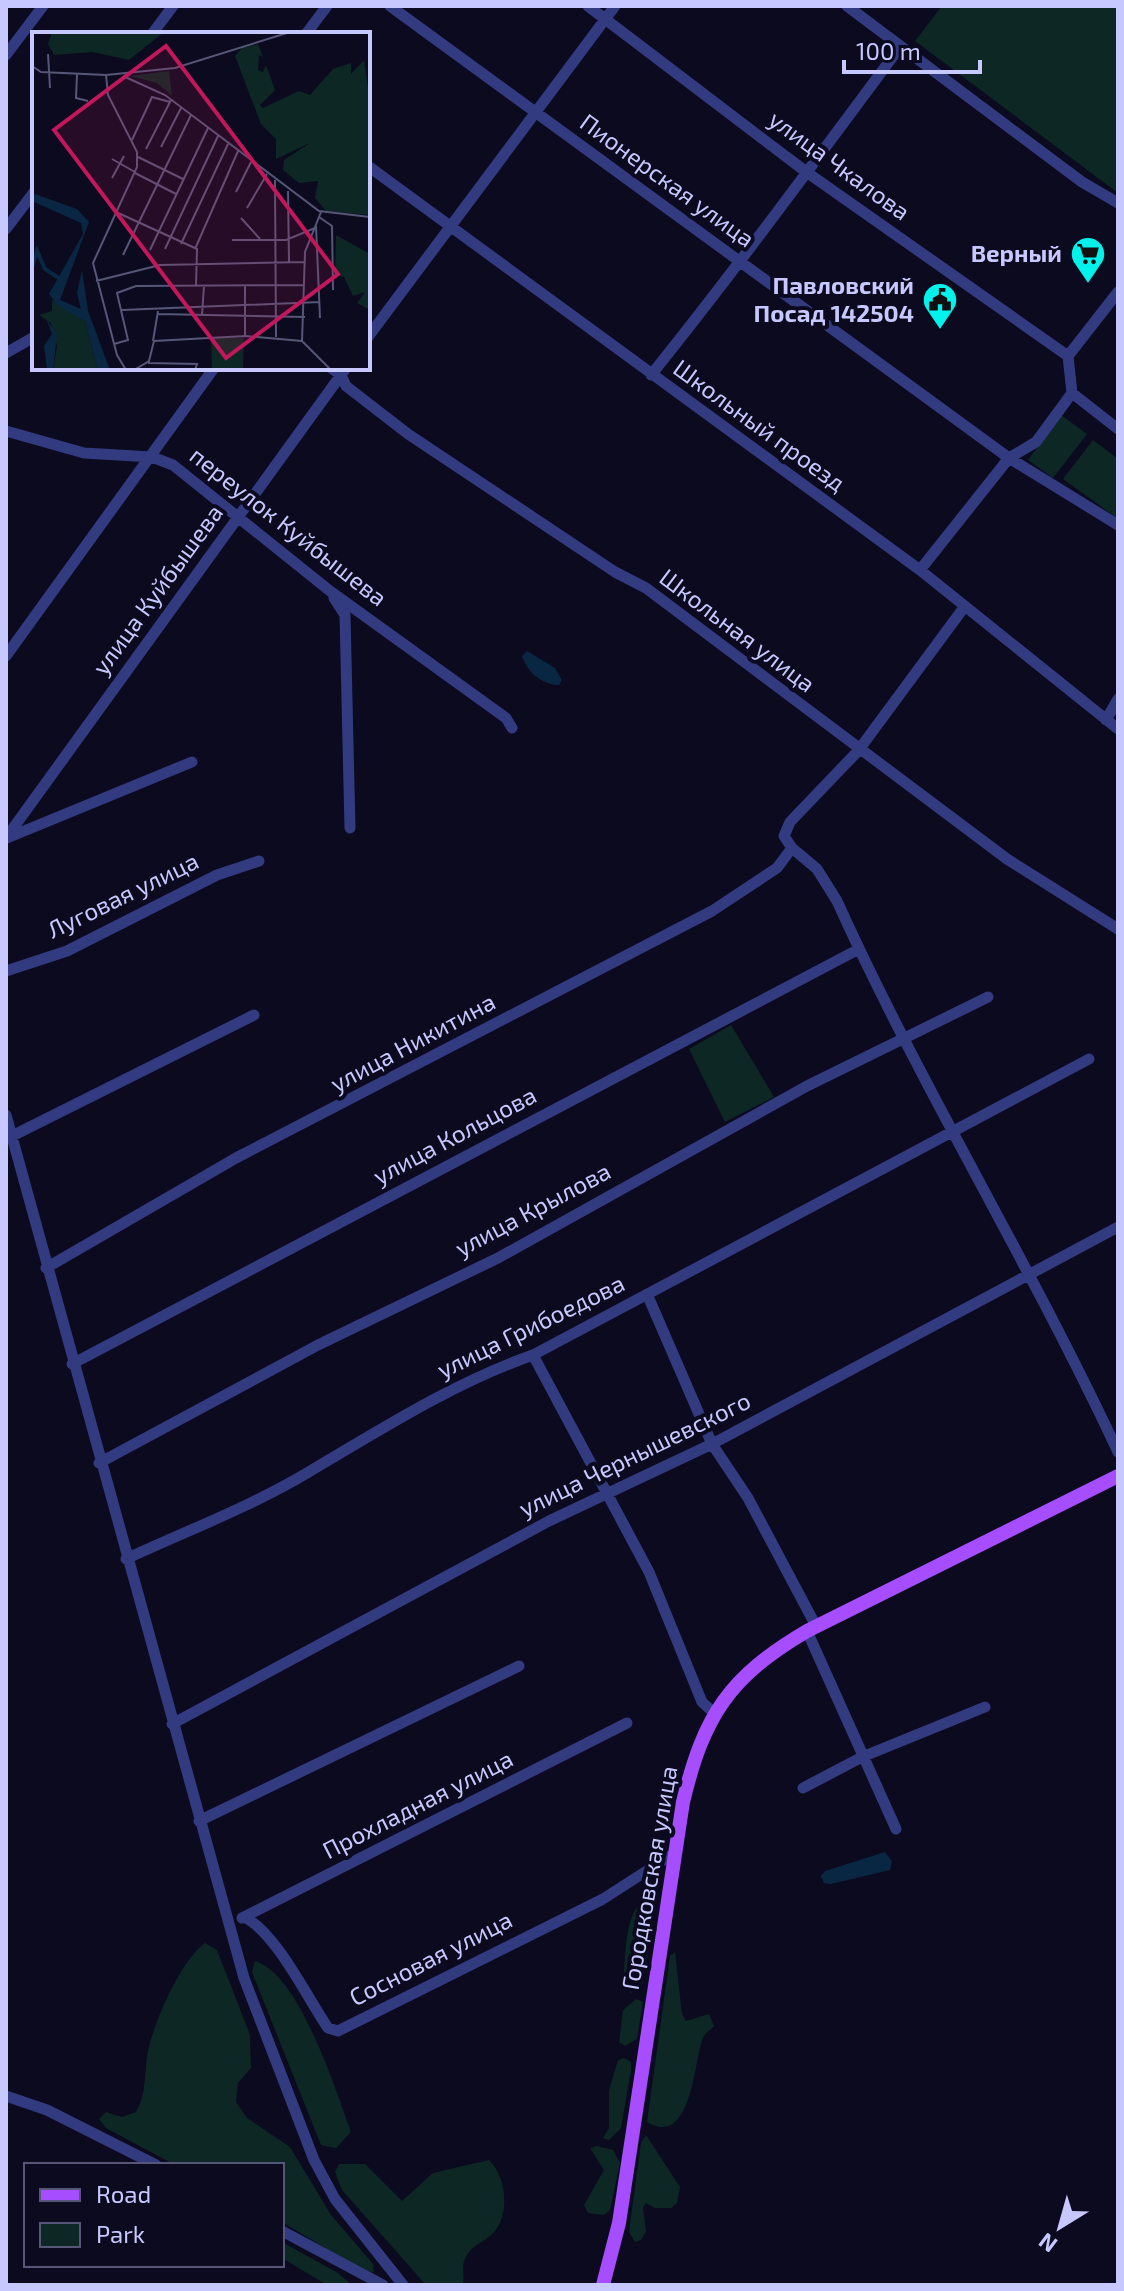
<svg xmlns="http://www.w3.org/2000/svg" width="1124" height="2291" viewBox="0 0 1124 2291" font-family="'Exo 2',sans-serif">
  <rect width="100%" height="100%" fill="#0b0a1e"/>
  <!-- green -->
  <path fill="#0d2824" d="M942 6H1118V193L915 41Z
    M1061 415 1087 434 1053 478 1028 460Z
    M1093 440 1118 459 1117 518 1063 479Z
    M731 1025 774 1097 725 1122 689 1049Z
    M650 1897 656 1907 643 1983 631 1993 623 1986C626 1961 623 1905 650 1897Z
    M205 1943 217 1950 250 2035 251 2068 238 2083 236 2102 247 2118 290 2147 331 2215 373 2264 374 2272 364 2271 282 2222V2165H175L106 2128 99 2119 106 2112 122 2117 136 2112C147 2093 144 2072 148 2051 154 2022 181 1960 205 1943Z
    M675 1952 682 2014 686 2021 709 2014 714 2026C710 2031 704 2033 702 2040 694 2066 690 2148 647 2122L670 1956Z
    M255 1961C299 1973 336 2091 351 2132L336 2148 321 2145 252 1972Z
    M636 1999 643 2002 637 2039 625 2046 619 2042 623 2010Z
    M624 2058 631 2062V2070L621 2128 609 2140 603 2138 609 2128V2090L618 2060Z
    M646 2135 680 2187 677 2203 671 2208H655L646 2203 643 2207 646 2232 641 2240 635 2242 629 2232 641 2142Z
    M597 2146 613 2150 620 2163 610 2210 604 2215 588 2213 584 2205 604 2170 590 2148Z
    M489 2160C506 2177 510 2211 495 2231 489 2240 474 2243 467 2255 460 2266 465 2273 463 2285H426L342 2190 335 2172 339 2164H365L402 2201 433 2173Z
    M282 2242 338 2273 352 2285H327L282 2258Z"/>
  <!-- water -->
  <path fill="#092743" d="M527 651 555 668 562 680 559 685C541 684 528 673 522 656Z
    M885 1852 892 1861 890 1870 831 1884 824 1883 821 1876 825 1871Z"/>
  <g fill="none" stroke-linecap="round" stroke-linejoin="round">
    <!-- minor -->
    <path stroke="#323a80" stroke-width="11" d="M390 6 1009 458 1118 525
      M588 6 805 171 1068 356
      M847 6 1082 182 1118 203
      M152 34 173 6
      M306 34 327 6
      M6 55 43 6
      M368 166 920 570 1118 729
      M6 229 34 192
      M1118 292 1068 356 1072 393 1118 429
      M368 337 615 6
      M6 353 34 337
      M331 368 341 375 346 386 408 434 615 572 646 588 1007 859 1118 929
      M651 375C737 268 818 157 900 47
      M6 431 84 453 152 457 173 465 330 591 506 718 512 728
      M920 570 1009 458 1036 442 1072 393
      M334 598 345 615 350 828
      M965 606 858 751 790 822 784 836 792 848 817 869 837 901C922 1089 1031 1265 1118 1452
      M6 656 214 368
      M1106 720 1118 699
      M6 838 346 368
      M7 838 192 762
      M6 971 67 951 217 875 259 861
      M6 1115 244 1978 314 2160 335 2199 403 2285
      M12 1136 254 1015
      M46 1268 236 1158 712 911 777 868 792 848
      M647 1294 712 1444 748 1498 816 1626
      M533 1355 649 1572 702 1702 714 1713
      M72 1364 859 949
      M99 1463 318 1345 498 1258 807 1086 988 997
      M126 1559C186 1531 250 1507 307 1473 380 1430 453 1383 533 1355L1089 1059
      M807 1631 896 1829
      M172 1724 549 1521 712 1444 1118 1227
      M803 1788 862 1757 985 1707
      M199 1821 519 1666
      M244 1917C275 1931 308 1999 328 2028L338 2031 603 1899 676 1852
      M242 1918 627 1723
      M6 2096 47 2110 156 2165
      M282 2231 383 2285"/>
    <!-- major -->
    <path stroke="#a64eff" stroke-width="14" d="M603 2285 619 2223 683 1802C704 1715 729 1677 807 1631L1118 1476"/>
  </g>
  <!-- icons -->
  <defs>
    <symbol id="supermarket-pin" viewBox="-11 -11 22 30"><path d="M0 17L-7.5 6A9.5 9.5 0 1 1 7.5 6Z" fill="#00f2eb" stroke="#0b0a1e"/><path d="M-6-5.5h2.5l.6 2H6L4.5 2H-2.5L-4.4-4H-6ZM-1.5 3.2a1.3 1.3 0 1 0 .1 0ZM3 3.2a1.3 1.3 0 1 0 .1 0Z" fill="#111"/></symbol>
    <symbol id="civic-pin" viewBox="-11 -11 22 30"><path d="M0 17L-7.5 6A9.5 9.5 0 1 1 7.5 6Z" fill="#00f2eb" stroke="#0b0a1e"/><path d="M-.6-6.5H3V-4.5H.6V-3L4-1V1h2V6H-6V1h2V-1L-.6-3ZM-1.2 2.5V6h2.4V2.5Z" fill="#111"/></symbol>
  </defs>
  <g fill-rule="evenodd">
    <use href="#supermarket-pin" x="1068" y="234" width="40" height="54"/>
    <use href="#civic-pin" x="920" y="280" width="40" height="54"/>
  </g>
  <g text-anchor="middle" stroke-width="8" stroke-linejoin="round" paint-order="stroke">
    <!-- street labels -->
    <g font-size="24" fill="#c7c8ff" stroke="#0b0a1e">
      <text transform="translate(839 166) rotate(36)" y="8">улица Чкалова</text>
      <text transform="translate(667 181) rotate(36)" y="8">Пионерская улица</text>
      <text transform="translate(759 426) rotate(36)" y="8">Школьный проезд</text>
      <text transform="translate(288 527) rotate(38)" y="8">переулок Куйбышева</text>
      <text transform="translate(158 590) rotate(-54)" y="8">улица Куйбышева</text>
      <text transform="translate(737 631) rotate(37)" y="8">Школьная улица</text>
      <text transform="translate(123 896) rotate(-26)" y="8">Луговая улица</text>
      <text transform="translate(413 1043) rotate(-28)" y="8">улица Никитина</text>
      <text transform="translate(455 1136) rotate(-28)" y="8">улица Кольцова</text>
      <text transform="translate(533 1210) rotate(-28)" y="8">улица Крылова</text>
      <text transform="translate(531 1327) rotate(-26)" y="8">улица Грибоедова</text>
      <text transform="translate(635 1455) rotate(-26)" y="8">улица Чернышевского</text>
      <text transform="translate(418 1805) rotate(-27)" y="8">Прохладная улица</text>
      <text transform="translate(650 1878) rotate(-80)" y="8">Городковская улица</text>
      <text transform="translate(431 1959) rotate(-27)" y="8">Сосновая улица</text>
    </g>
    <!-- poi labels -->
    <g font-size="24" font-weight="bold" fill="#c7c8ff" stroke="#0b0a1e" text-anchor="end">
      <text x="1062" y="262">Верный</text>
      <text x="914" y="294">Павловский<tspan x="914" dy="28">Посад 142504</tspan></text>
    </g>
  </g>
  <!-- overview -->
  <g transform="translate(32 32)">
    <rect width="338" height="338" fill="#0b0a1e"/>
    <path d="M20 0 66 2 132 0 97 28 60 20 22 23 16 12ZM226 12 231 25 227 23 226 38 231 40 234 33 243 58 228 73 231 76 267 59 278 63 301 37 319 31V42L332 28 338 70V183L294 179 283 166 286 149 267 151 251 138 252 128 278 111 244 127V107L229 92 203 24 210 16ZM137 39 140 64 125 51 98 44ZM304 203 338 222V278L325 271 333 260 321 264 312 245 303 243ZM20 268 53 289 66 338H21L25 314 19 291 7 283 20 279ZM179 306H212L211 338H180Z" fill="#0d2824"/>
    <path d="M0 161 45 177 57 190 28 268 49 277 45 261 50 238 56 279 78 338H66L53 289 25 273 17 262 51 202 49 191 0 169ZM14 286 25 303 21 338H15L12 314 20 302Z" fill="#092743"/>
    <path fill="none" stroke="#092743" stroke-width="4" d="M0 235 5 219 13 237 28 247"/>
    <path fill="none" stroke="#565678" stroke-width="2" d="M16 22 18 56M0 34 9 40 74 43 76 63 105 120V135L61 231 85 323 94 338M45 42 44 66 56 69M74 43 143 36 255 1M91 44 133 63 287 179 338 185M100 108 120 65 138 70M129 115 149 76M114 117 139 68M106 125 151 147M80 127 103 140M103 141 144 162M80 146 92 124M243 148 244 305M256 159 257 230M204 160 219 130M215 176 235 142M84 180 165 217 164 254M287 185 300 194 301 258M209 186 228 207M284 194 288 286M200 208H254L283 196M149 212 196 112M133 217 186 104M163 217 206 119M118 218 176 96M91 223 159 83M64 249 128 233 272 230M90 278 288 270M126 282 273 285M170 283 172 254M213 304V253M121 309 126 279M270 309 273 220 289 180M270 309 299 338M82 312 96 308 85 261 104 254 272 253M116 331 165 332 163 338M102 338 117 329 122 309 214 304 270 309"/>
    <path fill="#c2185b" fill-opacity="0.15" stroke="#c2185b" stroke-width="4" d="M134 14 306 242 194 326 22 98Z"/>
    <rect width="338" height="338" fill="none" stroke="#c7c8ff" stroke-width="4"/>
  </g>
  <!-- border -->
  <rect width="1124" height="2291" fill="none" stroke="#c7c8ff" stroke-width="16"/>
  <!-- legend -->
  <rect x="24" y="2163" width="260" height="104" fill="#0b0a1e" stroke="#565678" stroke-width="2"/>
  <rect x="40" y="2189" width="40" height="12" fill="#a64eff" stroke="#565678" stroke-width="2"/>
  <text x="96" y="2203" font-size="24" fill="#c7c8ff">Road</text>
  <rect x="40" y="2223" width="40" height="24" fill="#0d2824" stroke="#565678" stroke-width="2"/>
  <text x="96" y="2243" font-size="24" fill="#c7c8ff">Park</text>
  <!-- north arrow -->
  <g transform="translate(1060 2227) rotate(217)" stroke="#0b0a1e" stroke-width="6" paint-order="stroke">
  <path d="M0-6L14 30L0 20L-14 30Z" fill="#c7c8ff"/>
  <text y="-12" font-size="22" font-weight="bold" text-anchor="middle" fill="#c7c8ff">N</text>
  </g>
  <!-- scale -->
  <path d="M844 60v12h136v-12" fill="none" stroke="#c7c8ff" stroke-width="4"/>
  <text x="856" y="60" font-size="24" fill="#c7c8ff" stroke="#0b0a1e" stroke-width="6" paint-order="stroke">100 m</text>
</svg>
